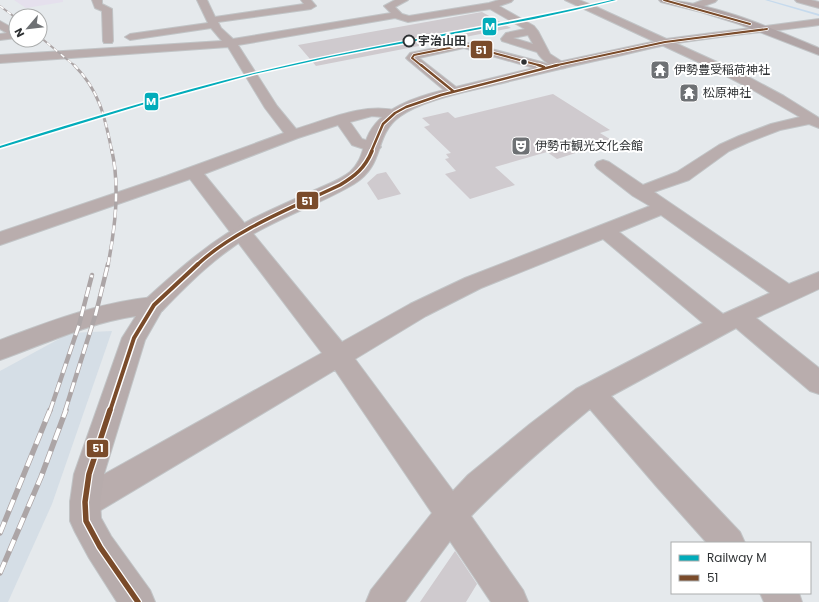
<svg xmlns="http://www.w3.org/2000/svg" width="819" height="602" viewBox="0 0 819 602" font-family="Poppins,'Noto Sans JP',sans-serif">
  <rect width="100%" height="100%" fill="#e5e9ec"/>
  <!-- built -->
  <path fill="#d5dee6" d="M112 331 52 504 8 602H0V371L70 333Z"/>
  <!-- education -->
  <path fill="#e5e0ed" d="M14 0H63V2L26 8Z"/>
  <g fill="none" stroke-linecap="round" stroke-linejoin="round">
    <!-- stream -->
    <path fill="#c6daed" fill-rule="evenodd" d="M765 0H769L819 14V16Z"/>
  </g>
  <!-- building -->
  <path fill="#cfcace" d="M482 12 511 28 316 66 298 45Z
    M553 94 610 130 600 133 613 141 557 159 547 152 495 167 515 185 470 199 445 174 456 171 445 159 449 158 446 154 451 153 424 127 430 125 422 118 448 112 455 118Z
    M386 172 401 194 378 200 367 183 377 174Z
    M455 551 477 584 466 602H420Z"/>
  <g fill="none" stroke-linecap="round" stroke-linejoin="round">
    <defs>
      <path id="minor" d="M92 0H102V4L112 9 113 41 112 43H104L103 41 102 11 95 8Z
        M197 0H207L215 17 304 4 301 0H311L316 6 311 9 218 22 221 28 233 39 391 13 384 6 395 0H408L395 7 402 14 409 16 489 3 499 0H513L511 2 499 6 534 26 538 31 550 54 567 65 565 68C555 70 542 61 537 52L502 41 501 39 506 33 525 29 490 9 408 22 395 18 238 45 277 106 296 129C329 119 364 102 399 111L401 114 399 117 394 118 372 116 350 122 362 139 378 144 381 147 378 150 373 152 352 145 338 125 298 138 204 174 342 342 410 304 465 278 650 206 633 196 597 168 595 165 597 162 603 160 609 162 643 185 677 172 719 145 739 136 771 124 800 117 753 90 711 68 565 0H579L594 6 741 73 784 96 819 118V128L809 124 780 130 749 142 729 151 689 180 654 192 789 284 819 272V289L756 318 819 368V394L810 391 736 328 611 396 740 532 745 543H707L657 487 590 409C549 443 508 478 471 516L523 590 528 602H491L450 541 405 602H366L371 590 432 513 335 370 96 513 85 517 74 513 70 502 74 491 322 353 190 179 0 245V232L166 176 284 133 265 108 228 47 0 63V55L222 41 211 28 130 40 125 37 130 34 208 23ZM528 35 533 44 513 38ZM661 215 770 293 723 314 619 232ZM603 239 703 323 576 389 530 424 468 475 453 491 355 359 426 316 481 288Z
        M703 0H717L715 2 693 10 688 7 690 5Z
        M795 0H811L819 2V8L797 2Z
        M0 21 16 30V38L0 40V34L7 33 0 29Z
        M760 593H799L802 602H764Z"/>
      <path id="tertiary" d="M819 19V25C768 32 717 36 666 45 645 49 625 55 604 59 567 67 531 76 494 85 466 92 422 100 399 117 373 137 386 164 354 184 322 203 286 215 253 234 218 254 190 282 162 311L154 313 146 311 143 305 146 299C180 268 213 239 254 218 274 208 295 199 315 190 326 185 340 180 350 172 361 162 362 151 367 138 379 108 416 97 444 90L408 60 406 58 410 53 464 42 549 64 666 39ZM464 48 534 68 456 87 419 58Z"/>
      <path id="secondary" d="M154 297 162 299 165 305 145 340 104 474 100 502 101 518 111 536 150 590 155 602H117L89 558 75 532 70 521V502L74 474 122 338 136 316C88 323 45 344 0 360V340C51 321 100 302 154 297Z"/>
      <path id="primary" d="M659 0C708 0 774 29 819 48V55L739 24 701 12 661 2Z"/>
    </defs>
    <!-- minor casing -->
    <use href="#minor" stroke="#c1c4c6" stroke-width="2"/>
    <!-- tertiary casing -->
    <use href="#tertiary" stroke="#c1c4c6" stroke-width="2"/>
    <!-- secondary casing -->
    <use href="#secondary" stroke="#c1c4c6" stroke-width="2"/>
    <!-- primary casing -->
    <use href="#primary" stroke="#c1c4c6" stroke-width="2"/>
    <!-- minor -->
    <use href="#minor" fill="#b9adad" fill-rule="evenodd"/>
    <!-- tertiary -->
    <use href="#tertiary" fill="#b9adad" fill-rule="evenodd"/>
    <!-- secondary -->
    <use href="#secondary" fill="#b7acac" fill-rule="evenodd"/>
    <!-- primary -->
    <use href="#primary" fill="#b0a4a5" fill-rule="evenodd"/>
    <defs>
      <path id="rail-far4" d="M0 6 16 18
        M40 37 75 66"/>
      <path id="rail-far3" d="M74 65C100 91 105 118 112 152"/>
      <path id="rail-far2" d="M108 265C115 228 120 188 112 151"/>
      <path id="rail-far1" d="M50 411 79 325 92 275
        M65 411 96 313 108 264"/>
      <path id="rail" d="M0 533 50 410
        M0 573 41 477 66 410"/>
    </defs>
    <!-- rail-far4 casing -->
    <use href="#rail-far4" stroke="#aca5a6" stroke-width="2"/>
    <!-- rail-far3 casing -->
    <use href="#rail-far3" stroke="#aca5a6" stroke-width="3"/>
    <!-- rail-far2 casing -->
    <use href="#rail-far2" stroke="#aca5a6" stroke-width="3.5"/>
    <!-- rail-far1 casing -->
    <use href="#rail-far1" stroke="#aca5a6" stroke-width="4.5"/>
    <!-- rail casing -->
    <use href="#rail" stroke="#aca5a6" stroke-width="5.5"/>
    <!-- rail-far4 -->
    <use href="#rail-far4" stroke="#fff" stroke-width="1.5" stroke-dasharray="4.5" stroke-linecap="butt"/>
    <!-- rail-far3 -->
    <use href="#rail-far3" stroke="#fff" stroke-width="2" stroke-dasharray="5.5" stroke-linecap="butt"/>
    <!-- rail-far2 -->
    <use href="#rail-far2" stroke="#fff" stroke-width="2.5" stroke-dasharray="8" stroke-linecap="butt"/>
    <!-- rail-far1 -->
    <use href="#rail-far1" stroke="#fff" stroke-width="3" stroke-dasharray="10" stroke-linecap="butt"/>
    <!-- rail -->
    <use href="#rail" stroke="#fff" stroke-width="4" stroke-dasharray="12" stroke-linecap="butt"/>
    <defs>
      <path id="bus-1-far4" d="M664 0 750 24
        M422 66 412 58 414 55 464 45 542 66
        M553 66 665 42 767 29"/>
      <path id="bus-1-far3" d="M421 65 453 91
        M538 65 544 67
        M371 152 383 124 395 113 406 107 441 95 558 65"/>
      <path id="bus-1-far2" d="M197 265C234 230 294 207 340 185 355 176 365 168 372 151"/>
      <path id="bus-1-far1" d="M110 411 134 338 154 305 198 264"/>
      <path id="bus-1" d="M110 410 89 474 85 502 86 521 100 547 138 602"/>
    </defs>
    <!-- bus-1-far4 casing -->
    <use href="#bus-1-far4" stroke="#fff" stroke-width="3.5"/>
    <!-- bus-1-far3 casing -->
    <use href="#bus-1-far3" stroke="#fff" stroke-width="4.5"/>
    <!-- bus-1-far2 casing -->
    <use href="#bus-1-far2" stroke="#fff" stroke-width="6"/>
    <!-- bus-1-far1 casing -->
    <use href="#bus-1-far1" stroke="#fff" stroke-width="7"/>
    <!-- bus-1 casing -->
    <use href="#bus-1" stroke="#fff" stroke-width="8"/>
    <!-- bus-1-far4 -->
    <use href="#bus-1-far4" stroke="#7a4b2a" stroke-width="2"/>
    <!-- bus-1-far3 -->
    <use href="#bus-1-far3" stroke="#7a4b2a" stroke-width="2.5"/>
    <!-- bus-1-far2 -->
    <use href="#bus-1-far2" stroke="#7a4b2a" stroke-width="3.5"/>
    <!-- bus-1-far1 -->
    <use href="#bus-1-far1" stroke="#7a4b2a" stroke-width="4"/>
    <!-- bus-1 -->
    <use href="#bus-1" stroke="#7a4b2a" stroke-width="5.5"/>
    <defs>
      <path id="rail-1" d="M612 0H616L575 10 534 19 372 49 331 57 254 74 145 104 0 148V146C97 116 194 86 293 64 399 40 506 25 612 0Z"/>
    </defs>
    <!-- rail-1 casing -->
    <use href="#rail-1" stroke="#fff" stroke-width="3"/>
    <!-- rail-1 -->
    <use href="#rail-1" fill="#02acba" fill-rule="evenodd"/>
  </g>
  <!-- icons -->
  <defs>
    <symbol id="temple-square" viewBox="-11 -11 22 22"><rect x="-9" y="-9" width="18" height="18" rx="4" fill="#6e7174" stroke="#fff"/><path d="M0-6L5-2H3V0L6.5 2.5H4V6H1.5V3h-3V6H-4V2.5H-6.5L-3 0V-2H-5Z" fill="#fff"/></symbol>
    <symbol id="theatre-square" viewBox="-11 -11 22 22"><rect x="-9" y="-9" width="18" height="18" rx="4" fill="#6e7174" stroke="#fff"/><path d="M-5-5.5Q0-4 5-5.5V0Q5 5 0 6Q-5 5-5 0ZM-3.3-2.5H-1v1.5H-3.3ZM1-2.5H3.3v1.5H1ZM-2.8 1Q0 5.5 2.8 1Z" fill="#fff"/></symbol>
  </defs>
  <g fill-rule="evenodd">
    <use href="#temple-square" x="649" y="59" width="22" height="22"/>
    <use href="#temple-square" x="678" y="82" width="22" height="22"/>
    <use href="#theatre-square" x="510" y="135" width="22" height="22"/>
  </g>
  <!-- markers -->
  <circle fill="#fff" stroke="#2e3133" stroke-width="2" cx="409" cy="41" r="5.5"/>
  <circle fill="#2e3133" stroke="#fff" stroke-width="1.5" cx="524" cy="62" r="3.5"/>
  <g text-anchor="middle" stroke-width="4" stroke-linejoin="round" paint-order="stroke">
    <!-- far-stop labels -->
    <g font-size="12" font-weight="bold" fill="#2e3133" stroke="#fff" text-anchor="start">
      <text x="418" y="45">宇治山田</text>
    </g>
    <!-- far-poi labels -->
    <g font-size="12" fill="#2e3133" stroke="#fff" text-anchor="start">
      <text x="674" y="74">伊勢豊受稲荷神社</text>
      <text x="703" y="97">松原神社</text>
      <text x="535" y="150">伊勢市観光文化会館</text>
    </g>
  </g>
  <g stroke="#fff" stroke-width="1.5">
    <rect x="482" y="17" width="15" height="19" rx="4" fill="#02acba"/>
    <rect x="470" y="40" width="23" height="19" rx="4" fill="#7a4b2a"/>
    <rect x="144" y="92" width="15" height="19" rx="4" fill="#02acba"/>
    <rect x="296" y="191" width="23" height="19" rx="4" fill="#7a4b2a"/>
    <rect x="86" y="439" width="23" height="19" rx="4" fill="#7a4b2a"/>
  </g>
  <g font-size="11" text-anchor="middle" font-weight="bold" fill="#fff">
    <text x="490" y="30">M</text>
    <text x="481" y="54">51</text>
    <text x="151" y="105">M</text>
    <text x="307" y="205">51</text>
    <text x="98" y="452">51</text>
  </g>
  <!-- legend -->
  <rect x="671" y="542" width="140" height="52" fill="#ffffff" stroke="#abadad"/>
  <rect x="679" y="555" width="20" height="6" fill="#02acba" stroke="#abadad"/>
  <text x="707" y="562" font-size="12" fill="#2e3133">Railway M</text>
  <rect x="679" y="575" width="20" height="6" fill="#7a4b2a" stroke="#abadad"/>
  <text x="707" y="582" font-size="12" fill="#2e3133">51</text>
  <!-- north arrow -->
  <g transform="translate(28 28) rotate(242)"><circle r="19" fill="#ffffff" stroke="#abadad"/>
  <path d="M0-3L7 15L0 10L-7 15Z" fill="#6e7174"/>
  <text y="-6" font-size="11" font-weight="bold" text-anchor="middle" fill="#2e3133">N</text>
  </g>
</svg>
